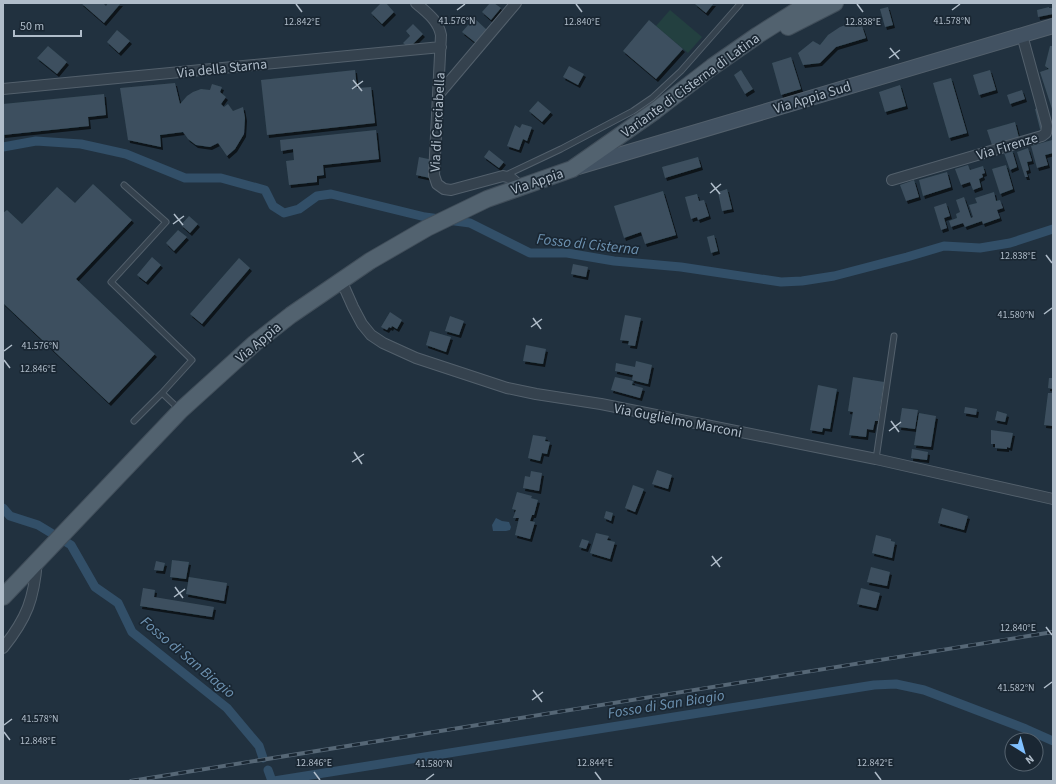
<svg xmlns="http://www.w3.org/2000/svg" width="1056" height="784" viewBox="0 0 1056 784" font-family="'Source Sans 3',sans-serif">
  <defs>
    <filter id="shadow"><feDropShadow dx="2" dy="3" stdDeviation="0" flood-color="#0009"/></filter>
  </defs>
  <rect width="100%" height="100%" fill="#21313f"/>
  <!-- green -->
  <path fill="#234040" d="M670 10 702 37 688 53 656 26Z"/>
  <!-- water -->
  <path fill="#324f68" d="M496 518 502 521 509 522 511 527 510 530 506 531H493L492 525Z"/>
  <g fill="none" stroke-linecap="round" stroke-linejoin="round">
    <!-- canal -->
    <path stroke="#324f68" stroke-width="9" d="M3 147 36 141 81 144 126 154 185 178H221L265 190 273 206 284 213 299 209 317 196 331 194 425 217 470 223 530 253H567L614 261 681 267 781 282 802 281 834 276 907 257 944 246 980 248 1010 243 1053 229
      M3 508 10 516 38 525 71 545 95 587 118 603 132 632 227 708 259 746 263 758
      M268 770 272 781
      M274 781 874 685 896 684 924 690 1026 729 1053 741"/>
  </g>
  <!-- building -->
  <path fill="#3c505e" filter="url(#shadow)" d="M81 3H103L106 6 108 3H121L104 23Z
    M381 3H386L394 12 382 24 371 13Z
    M490 3H494L501 8 491 20 482 12Z
    M696 3H714L706 13 695 4Z
    M888 7 893 25 885 27 880 9Z
    M1049 7V8H1053V14L1038 17 1037 10Z
    M474 18 487 30 476 43 462 32Z
    M649 20 683 49 656 79 623 51Z
    M856 21 855 27 862 26 866 38 836 47 820 63 803 65 798 53 813 41 820 45 828 35 840 27Z
    M413 24 423 34 409 48 403 43 410 36 406 31Z
    M117 30 130 41 119 53 107 42Z
    M48 46 67 62 57 74 37 58Z
    M1050 46H1053V112L1040 72 1049 69 1045 66Z
    M791 57 801 89 781 95 772 63Z
    M569 66 584 74 578 85 563 77Z
    M355 70 357 88 371 87 375 123 267 135 261 80Z
    M741 70 753 89 745 94 734 75Z
    M990 70 996 90 979 95 973 75Z
    M951 78 967 133 949 138 933 83Z
    M175 83 180 104 187 96 193 92 201 89 210 90 212 84 222 87 220 92 226 97 221 104 224 107 228 104 233 111 243 107 245 118 244 134 235 149 227 156 218 143 210 147 196 145 188 139 183 132 160 135 161 147 128 140 120 88Z
    M900 85 906 106 885 112 879 92Z
    M1022 90 1025 99 1010 104 1007 95Z
    M104 94 106 115 88 117 89 126 3 135V104Z
    M538 101 551 112 542 122 529 111Z
    M1040 107 1045 127 1040 129 1035 109Z
    M1015 122 1019 138 992 145 987 130Z
    M522 124 532 127 527 141 523 139 519 150 507 146 515 125 520 128Z
    M376 130 379 159 323 165 324 175 317 176V182L289 185 286 161 294 160 293 149 281 151 280 140Z
    M1052 140 1053 153 1045 155 1048 165 1037 168 1031 146Z
    M1028 148 1032 161 1027 162 1029 170 1026 171 1028 177H1025L1017 152Z
    M489 150 504 162 499 168 484 157Z
    M1012 150 1017 167 1010 170 1004 153Z
    M419 157 433 160 430 178 416 175Z
    M698 157 701 167 665 178 662 167Z
    M968 165 970 170 983 166 985 173 982 174 983 177 979 179 981 187 973 190 970 182 961 185 955 169Z
    M1006 165 1013 189 1000 194 992 169Z
    M947 172 951 187 923 196 919 180Z
    M914 180 919 197 906 201 900 185Z
    M93 184 132 220 76 279 155 354 109 403 3 303V213L7 210 22 224 57 187 75 203Z
    M727 189 732 209 722 211 718 192Z
    M663 191 676 235 645 244 641 232 624 238 614 206Z
    M994 192 996 201 1000 200 1003 208 997 210 1000 218 983 224 982 221 965 227 963 223 951 227 949 221 957 218 956 214 960 212 956 200 964 197 971 218 973 217 969 205 977 203 975 198Z
    M697 194 699 201 704 200 709 216 698 220 697 217 691 219 685 197Z
    M946 203 950 216 944 218 947 228 941 230 934 207Z
    M189 216 198 224 190 233 181 225Z
    M178 230 187 237 174 251 166 243Z
    M714 235 718 251 711 253 707 237Z
    M152 257 161 265 146 282 137 275Z
    M239 258 250 268 202 324 190 314Z
    M573 264 588 267 586 277 571 274Z
    M390 312 402 320 397 329 392 326 391 328 389 327 387 330 381 327Z
    M625 315 641 318 635 346 628 345 629 341 620 340Z
    M450 316 464 321 459 335 445 331Z
    M430 331 451 337 446 352 426 345Z
    M526 345 546 349 543 364 523 361Z
    M636 361 652 365 648 384 632 380 633 375 615 371 616 363 635 367Z
    M615 377 633 381 632 385 643 388 640 398 611 390Z
    M853 377 884 382 878 421H875L873 430 867 429 866 437 849 435 853 412 848 411Z
    M1049 378H1053V389L1048 388Z
    M818 385 837 389 830 429 823 428 822 432 810 430Z
    M1048 393H1053V426L1044 425Z
    M965 407 977 409 976 415 964 413Z
    M902 408 918 410 915 429 899 427Z
    M997 411 1007 414 1005 422 995 420Z
    M919 413 936 416 931 447 914 445Z
    M991 430 1013 433 1010 448 1007 447V449L995 448V444H991Z
    M533 435 546 437 545 441 550 442 547 454 542 453 540 461 528 458Z
    M912 449 928 452 927 460 911 458Z
    M657 470 672 475 668 489 652 484Z
    M531 471 542 473 539 491 523 488 525 476 530 477Z
    M633 485 644 489 635 512 625 508Z
    M517 492 532 496 531 498 538 500 534 515H532L530 521 535 522 530 539 515 535 519 518H513L516 510 512 509Z
    M942 508 968 516 964 530 938 523Z
    M606 511 613 513 611 521 604 518Z
    M596 533 609 536 607 540 615 542 610 559 590 553Z
    M876 535 891 539V541L895 542 892 558 872 553Z
    M582 539 589 541 586 549 579 547Z
    M172 560 189 562 186 579 170 577Z
    M156 561 165 563 163 571 154 570Z
    M871 567 890 572 887 586 867 582Z
    M189 577 227 583 224 601 186 594Z
    M143 588 155 590 154 597 214 607 212 617 140 606Z
    M861 588 880 593 876 608 857 604Z"/>
  <g fill="none" stroke-linecap="round" stroke-linejoin="round">
    <defs>
      <path id="service" d="M504 176 561 149 633 111 652 98 681 71 740 4
        M124 185 166 222 111 282 192 360 162 393 180 410
        M134 421 162 393
        M876 459 894 336"/>
      <path id="minor" d="M416 3C427 13 438 20 441 35L434 175 437 184 444 189 451 190 503 176 511 178 520 186
        M3 89 441 47
        M439 94 516 3
        M892 180 1042 136 1046 133 1047 126 1022 35
        M341 280 353 307 362 324 371 335 383 343 416 358 507 388 536 394 601 404 876 459 1053 499
        M3 648C27 618 34 599 37 561"/>
      <path id="secondary" d="M578 167 1053 26"/>
      <path id="primary" d="M788 27 835 3
        M3 597 181 410 255 343 291 315 370 261 427 228 487 199 572 169 655 111 712 67 758 35 809 3"/>
    </defs>
    <!-- service casing -->
    <use href="#service" stroke="#53606c" stroke-width="7"/>
    <!-- minor casing -->
    <use href="#minor" stroke="#53606c" stroke-width="12"/>
    <!-- secondary casing -->
    <use href="#secondary" stroke="#53606c" stroke-width="16"/>
    <!-- primary casing -->
    <use href="#primary" stroke="#414e5a" stroke-width="18"/>
    <!-- service -->
    <use href="#service" stroke="#35424e" stroke-width="5"/>
    <!-- minor -->
    <use href="#minor" stroke="#35424e" stroke-width="10"/>
    <!-- secondary -->
    <use href="#secondary" stroke="#425262" stroke-width="14"/>
    <!-- primary -->
    <use href="#primary" stroke="#52626f" stroke-width="16"/>
    <defs>
      <path id="rail" d="M131 781 1053 632"/>
    </defs>
    <!-- rail casing -->
    <use href="#rail" stroke="#566776" stroke-width="4"/>
    <!-- rail -->
    <use href="#rail" stroke="#1a2733" stroke-width="2.5" stroke-dasharray="8" stroke-linecap="butt"/>
  </g>
  <!-- ticks -->
  <path fill="none" stroke="#b0bdca" stroke-width="1.5" d="M296 4 302 12M576 4 582 12M857 4 863 12M457 10 465 4M952 10 960 4M890 48 899 59M889 58 900 50M353 80 362 91M352 89 363 81M711 183 720 194M710 193 721 184M174 214 183 225M173 224 184 216M1046 255 1052 263M1044 314 1052 308M533 318 541 329M531 327 542 319M4 351 12 345M4 360 10 368M891 421 899 432M889 431 901 422M354 452 362 464M352 462 364 454M712 556 720 567M711 566 722 557M175 587 183 598M174 597 185 589M1046 627 1052 635M1044 688 1052 682M533 690 542 702M532 700 543 692M4 725 12 719M4 732 10 740M314 772 320 780M595 772 601 780M875 772 881 780M426 780 434 774"/>
  <g text-anchor="middle" stroke-width="3.5" stroke-linejoin="round" paint-order="stroke">
    <!-- street labels -->
    <g font-size="14" fill="#b0bdca" stroke="#1a2733">
      <text transform="translate(222 68) rotate(-6)" y="5">Via della Starna</text>
      <text transform="translate(690 85) rotate(-36)" y="5">Variante di Cisterna di Latina</text>
      <text transform="translate(812 97) rotate(-17)" y="5">Via Appia Sud</text>
      <text transform="translate(437 122) rotate(-87)" y="5">Via di Cerciabella</text>
      <text transform="translate(1007 146) rotate(-17)" y="5">Via Firenze</text>
      <text transform="translate(537 181) rotate(-19)" y="5">Via Appia</text>
      <text transform="translate(258 342) rotate(-40)" y="5">Via Appia</text>
      <text transform="translate(678 420) rotate(11)" y="5">Via Guglielmo Marconi</text>
    </g>
    <!-- water labels -->
    <g font-size="15" font-style="italic" fill="#6d92b1" stroke="#1a2733">
      <text transform="translate(588 244) rotate(6)" y="5">Fosso di Cisterna</text>
      <text transform="translate(188 657) rotate(40)" y="5">Fosso di San Biagio</text>
      <text transform="translate(666 704) rotate(-9)" y="5">Fosso di San Biagio</text>
    </g>
  </g>
  <g font-size="10" text-anchor="middle" fill="#b0bdca" stroke="#1a2733" stroke-width="3.5" stroke-linejoin="round" paint-order="stroke">
    <text x="457" y="24">41.576°N</text>
    <text x="952" y="24">41.578°N</text>
    <text x="302" y="25">12.842°E</text>
    <text x="582" y="25">12.840°E</text>
    <text x="863" y="25">12.838°E</text>
    <text x="1018" y="259">12.838°E</text>
    <text x="1016" y="318">41.580°N</text>
    <text x="40" y="349">41.576°N</text>
    <text x="38" y="372">12.846°E</text>
    <text x="1018" y="631">12.840°E</text>
    <text x="1016" y="691">41.582°N</text>
    <text x="40" y="722">41.578°N</text>
    <text x="38" y="744">12.848°E</text>
    <text x="314" y="766">12.846°E</text>
    <text x="595" y="766">12.844°E</text>
    <text x="875" y="766">12.842°E</text>
    <text x="434" y="767">41.580°N</text>
  </g>
  <!-- border -->
  <rect width="1056" height="784" fill="none" stroke="#b0bdca" stroke-width="8"/>
  <!-- north arrow -->
  <g transform="translate(1024 752) rotate(143)"><circle r="19" fill="#1a2733" stroke="#56636f"/>
  <path d="M0-3L7 15L0 10L-7 15Z" fill="#80c0ff"/>
  <text y="-6" font-size="11" font-weight="bold" text-anchor="middle" fill="#b0bdca">N</text>
  </g>
  <!-- scale -->
  <path d="M14 30v6h67v-6" fill="none" stroke="#b0bdca" stroke-width="2"/>
  <text x="20" y="30" font-size="12" fill="#b0bdca" stroke="#1a2733" stroke-width="3" paint-order="stroke">50 m</text>
</svg>
